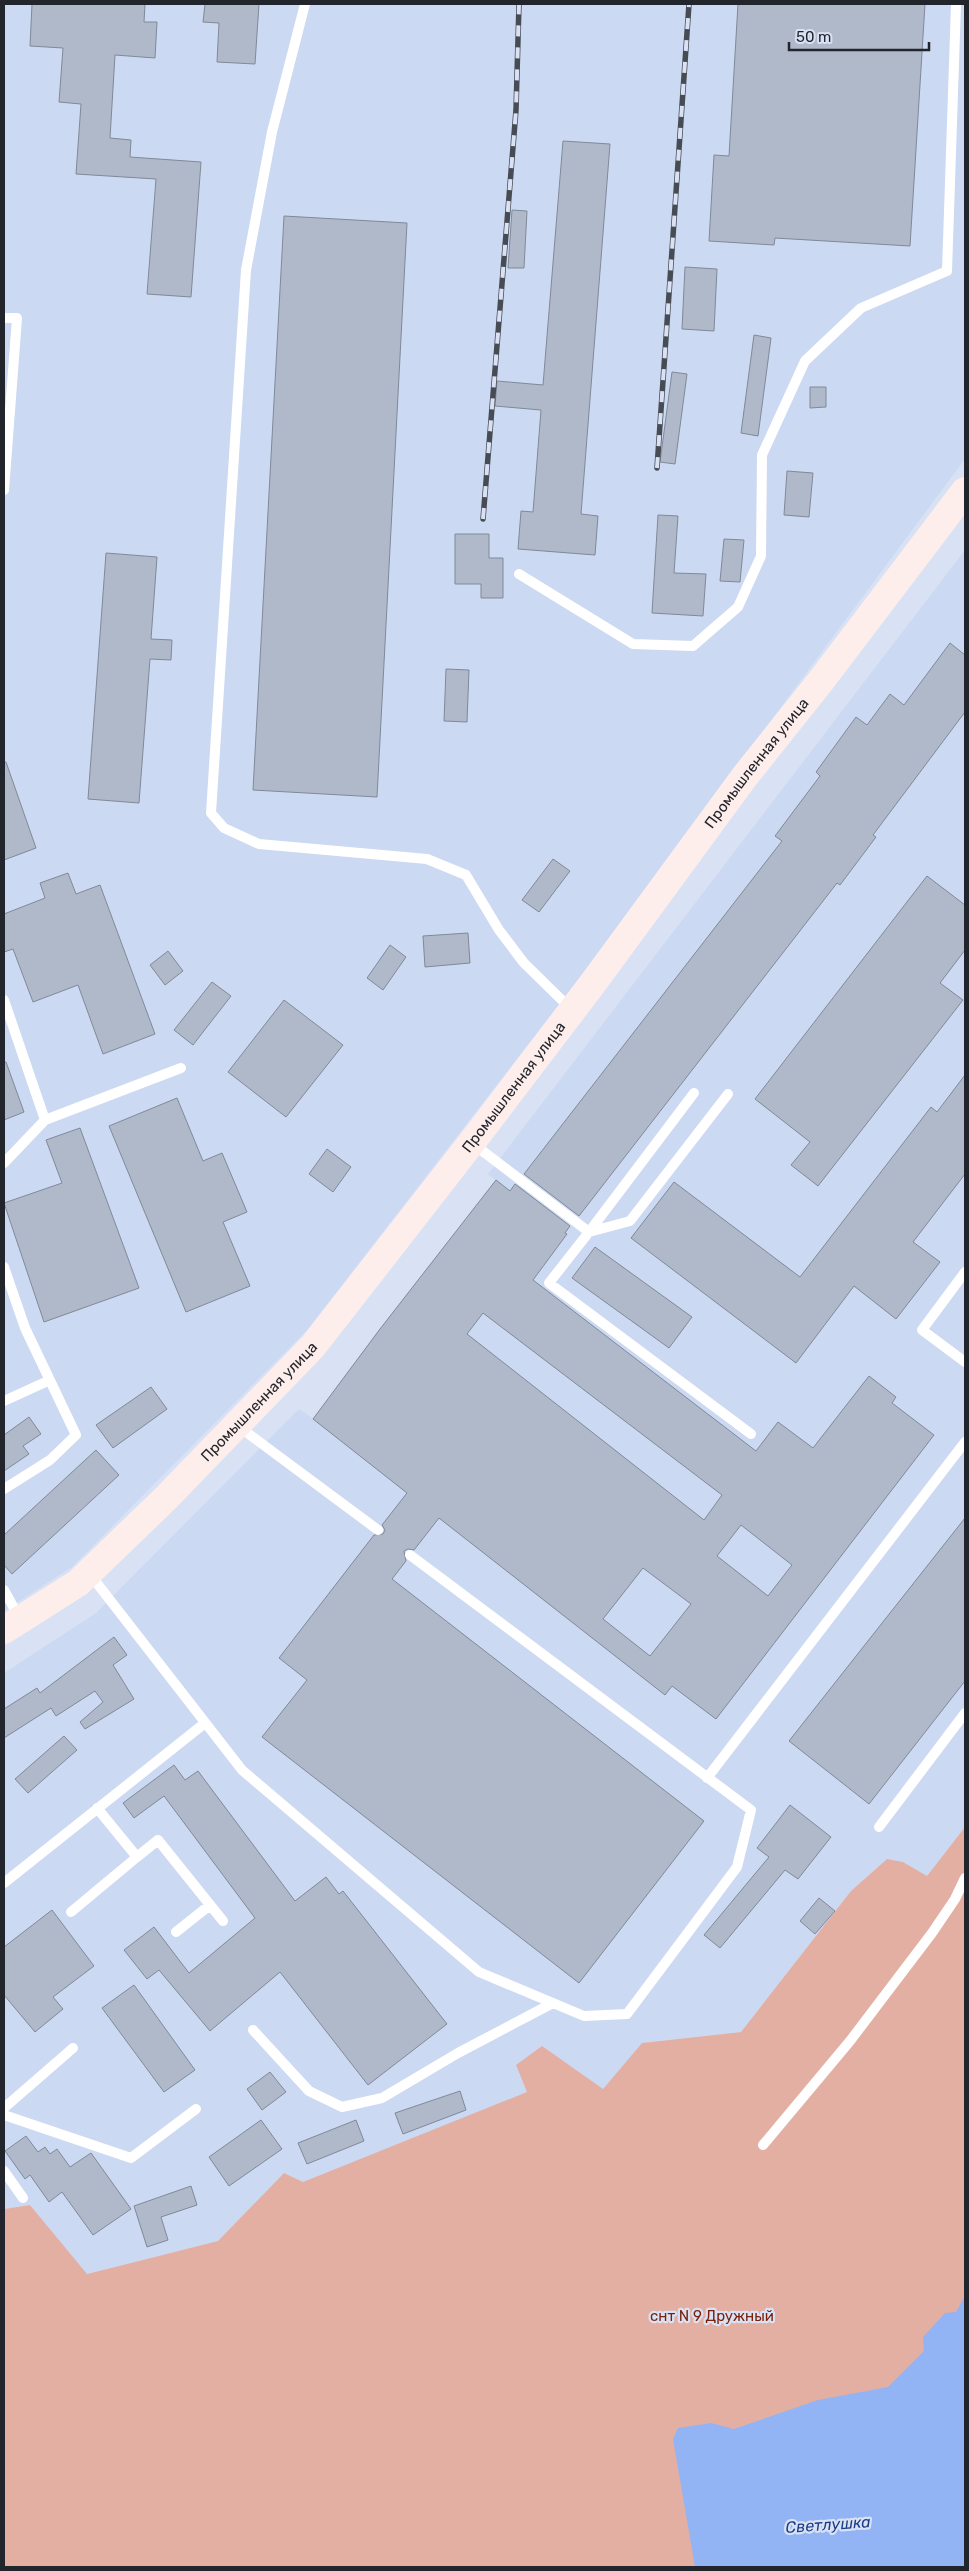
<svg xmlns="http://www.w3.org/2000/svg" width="969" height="2571" viewBox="0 0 969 2571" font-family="Rubik,sans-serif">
  <rect width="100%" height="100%" fill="#d9e2f4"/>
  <!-- built -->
  <path fill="#ccd9f2" d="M4 4H965V459L588 967 307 1330 72 1567 4 1611Z
    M965 550V1827L927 1876 903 1862 887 1859 851 1891 741 2032 642 2043 603 2089 528 2092 303 2182 284 2173 218 2241 86 2274 30 2205 4 2209V1673L96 1613 299 1409 314 1419 380 1329 496 1181 488 1174Z"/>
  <!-- green -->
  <path fill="#e3afa3" d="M965 1827V2567H4V2209L30 2205 87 2274 218 2241 284 2173 303 2182 527 2092 516 2065 542 2046 603 2089 642 2043 741 2032 851 1891 887 1859 903 1862 927 1876Z"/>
  <!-- water -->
  <path fill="#92b4f5" d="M963 2299H965V2567H695L673 2439 678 2428 711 2423 734 2429 818 2400 888 2387 924 2351 923 2337 945 2313 956 2312Z"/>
  <!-- building -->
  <path fill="#b0b9ca" stroke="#808999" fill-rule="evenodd" d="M32 4H145L144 22H157L155 58 115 55 110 138 131 140 130 157 201 162 191 297 147 294 156 179 76 174 81 104 59 102 63 48 30 46Z
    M205 4H259L255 64 217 62 219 23 203 22Z
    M738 4H925L910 246 775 238 774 245 709 241 714 155 729 156Z
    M563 141 610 144 581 514 598 516 595 555 518 549 521 511 533 512 541 410 495 406 497 381 543 385Z
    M512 210 527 211 524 268H508Z
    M284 216 407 223 377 797 253 790Z
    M685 267 717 269 714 331 682 329Z
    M754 335 771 338 758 436 741 433Z
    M672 372 687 374 675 464 660 462Z
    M810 387H826V407L810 408Z
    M787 471 813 473 809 517 784 515Z
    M658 515 678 516 674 573 706 574 703 616 652 613Z
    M455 534H489V558H503V598H481V584H455Z
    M724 539 744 540 740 582 720 581Z
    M106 553 157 557 151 639 172 640 171 660 150 659 139 803 88 799Z
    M950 643 965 655V712L873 835 876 837 840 885 837 883 579 1216 524 1174 782 841 775 836 820 776 816 772 856 717 867 725 890 694 904 705Z
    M446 669 469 670 467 722 444 721Z
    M4 762H6L36 848 4 860Z
    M553 859 570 871 539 912 522 900Z
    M68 873 76 894 100 885 155 1034 103 1054 78 985 33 1002 13 949 4 952V914L45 898 40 883Z
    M927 876 965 905V950L940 983 963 1000 818 1186 791 1165 810 1142 755 1099Z
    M468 933 470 963 425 967 423 936Z
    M390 945 406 957 383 990 367 978Z
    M168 951 183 971 165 985 150 965Z
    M212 982 231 996 193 1045 174 1030Z
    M284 1000 343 1045 286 1117 228 1072Z
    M4 1062H6L24 1112 4 1120Z
    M965 1075V1174L913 1242 940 1262 896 1319 854 1286 796 1363 631 1238 674 1182 800 1277 931 1107 937 1112Z
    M177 1098 203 1161 222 1153 247 1212 223 1222 250 1286 186 1312 109 1126Z
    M80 1128 139 1288 44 1322 4 1203 62 1183 46 1140Z
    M327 1149 351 1167 333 1192 309 1174Z
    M496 1180 510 1191 515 1184 570 1226 565 1233 567 1234 533 1280 756 1451 778 1422 813 1448 869 1376 896 1397 892 1403 934 1435 716 1719 672 1686 665 1695 439 1518 414 1550 408 1549 404 1551 406 1561 392 1579 704 1821 579 1983 262 1737 307 1680 279 1658 374 1535 383 1534 385 1530 382 1525 407 1493 313 1419 380 1329ZM483 1313 722 1495 704 1520 467 1334ZM741 1525 792 1565 768 1596 717 1556ZM643 1568 691 1604 650 1656 603 1619Z
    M595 1247 692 1317 669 1348 572 1278Z
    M151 1387 167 1409 113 1448 96 1425Z
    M29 1417 41 1434 23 1446 29 1454 4 1471V1435Z
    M96 1450 119 1475 12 1574 4 1565V1535Z
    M965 1518V1681L869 1804 789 1741Z
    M114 1637 127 1655 113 1665 134 1699 85 1729 80 1722 103 1702 95 1691 56 1716 51 1708 4 1738V1709L37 1688 40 1693Z
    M64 1736 77 1750 28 1793 15 1779Z
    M174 1765 185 1780 198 1771 295 1901 326 1877 339 1894 343 1891 447 2024 368 2085 280 1972 210 2031 159 1970 147 1979 124 1950 154 1927 189 1973 255 1918 164 1796 134 1818 123 1803Z
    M790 1805 831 1837 798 1879 785 1870 720 1948 704 1935 769 1857 757 1848Z
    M819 1898 835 1911 815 1934 800 1921Z
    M52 1910 94 1966 53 1997 63 2009 35 2032 4 1995V1947Z
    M134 1985 195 2070 164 2092 102 2008Z
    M270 2072 286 2092 262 2110 247 2089Z
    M460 2091 466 2110 403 2134 395 2113Z
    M261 2120 282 2149 229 2186 209 2157Z
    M356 2120 364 2141 307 2164 298 2143Z
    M26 2136 38 2152 45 2147 50 2154 57 2149 70 2167 91 2153 131 2209 93 2235 62 2192 49 2202 30 2175 25 2179 5 2151Z
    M191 2186 197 2205 161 2217 168 2240 147 2247 134 2206Z"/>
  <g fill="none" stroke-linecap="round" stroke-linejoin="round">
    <!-- lane -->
    <path stroke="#fff" stroke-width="10" d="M305 4 272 132 246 270 211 813 224 828 259 844 427 859 466 875 499 930 524 963 571 1009
      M4 318H17L4 490
      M519 574 633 644 693 646 738 607 761 556 762 455 805 361 861 308 947 271 956 4
      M4 1000 45 1120
      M728 1094 630 1221 589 1232 549 1283 751 1434
      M472 1143 589 1232 694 1093
      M4 1163 45 1120 181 1068
      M4 1267 25 1328 76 1435 50 1460 4 1489
      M965 1272 922 1330 965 1362
      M4 1401 50 1380
      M238 1426 378 1530
      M89 1573 242 1770 479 1972 584 2016 627 2014 737 1867 751 1810 410 1555
      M4 1590 20 1619
      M707 1778 965 1442
      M879 1827 965 1713
      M137 1857 158 1840 223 1921
      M4 1883 205 1723
      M71 1912 137 1857 97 1808
      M176 1932 210 1905
      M253 2030 309 2091 342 2107 382 2098 458 2053 553 2003
      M4 2108 73 2048
      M4 2115 131 2158 196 2109
      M763 2145 850 2041 932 1933 955 1899 965 1878
      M4 2171 23 2198"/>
    <!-- secondary -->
    <path stroke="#feeeeb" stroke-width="28" id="s1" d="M4 1630 78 1583 167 1497 313 1346 472 1142 593 983 745 776 820 682 965 491"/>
    <defs>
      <path id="rail" d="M657 468 689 4
        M483 519 516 110 519 4"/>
    </defs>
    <!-- rail casing -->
    <use href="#rail" stroke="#474b54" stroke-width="5.5"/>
    <!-- rail -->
    <use href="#rail" stroke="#d9e2f4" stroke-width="4" stroke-dasharray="11" stroke-linecap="butt"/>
  </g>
  <g text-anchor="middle" stroke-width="4.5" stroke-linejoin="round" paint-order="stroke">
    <!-- street labels -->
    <g font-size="15" fill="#22252c" stroke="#d9e2f4">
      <text dy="5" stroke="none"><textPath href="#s1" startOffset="1154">Промышленная улица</textPath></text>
      <text dy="5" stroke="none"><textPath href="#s1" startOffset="749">Промышленная улица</textPath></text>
      <text dy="5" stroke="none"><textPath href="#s1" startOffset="344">Промышленная улица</textPath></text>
    </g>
    <!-- park labels -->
    <g font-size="15" fill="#7c200a" stroke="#d9e2f4">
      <text x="712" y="2321">снт N 9 Дружный</text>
    </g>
    <!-- water labels -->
    <g font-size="16" font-style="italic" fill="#1b3c86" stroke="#d9e2f4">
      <text transform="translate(828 2524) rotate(-4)" y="6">Светлушка</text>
    </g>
  </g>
  <!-- border -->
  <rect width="969" height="2571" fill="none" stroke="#22252c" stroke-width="10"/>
  <!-- scale -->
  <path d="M789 42v8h140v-8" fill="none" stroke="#22252c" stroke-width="2.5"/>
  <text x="796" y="42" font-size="15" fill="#22252c" stroke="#d9e2f4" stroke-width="4" paint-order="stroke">50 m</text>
</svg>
